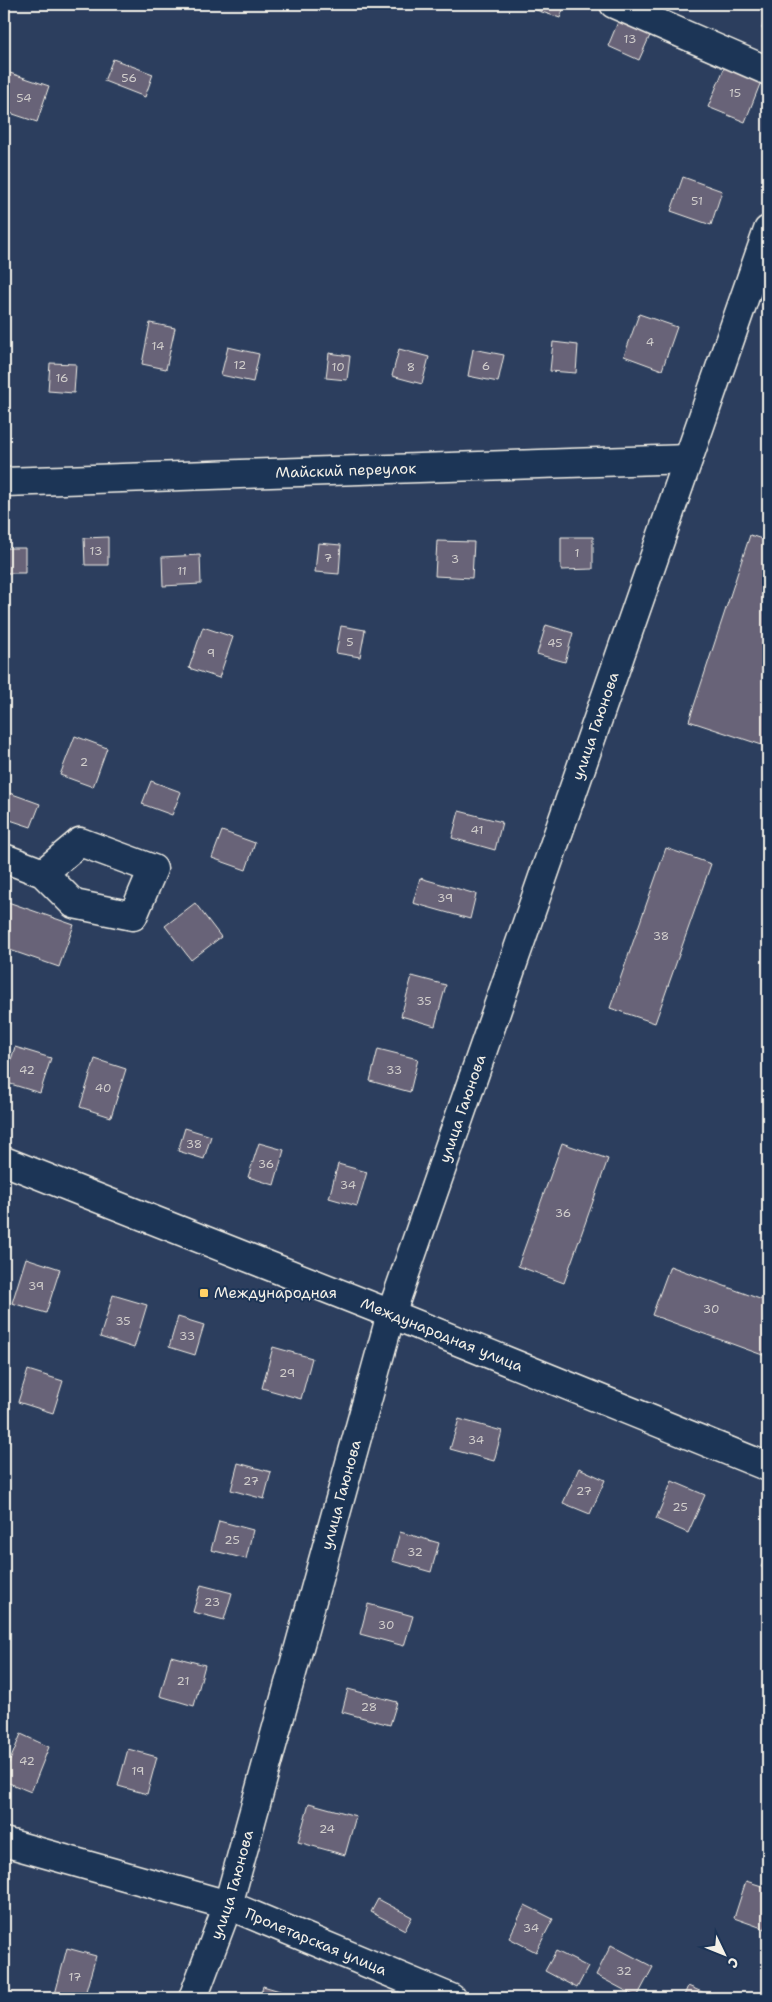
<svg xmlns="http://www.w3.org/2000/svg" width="772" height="2002" viewBox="0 0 772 2002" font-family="'Shantell Sans',sans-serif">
  <rect width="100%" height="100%" fill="#2c3e5e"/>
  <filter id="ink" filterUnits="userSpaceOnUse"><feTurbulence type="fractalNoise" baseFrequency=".02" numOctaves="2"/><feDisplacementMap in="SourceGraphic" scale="10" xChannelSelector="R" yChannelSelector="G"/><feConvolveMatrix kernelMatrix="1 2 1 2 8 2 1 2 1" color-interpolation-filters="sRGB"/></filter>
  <g filter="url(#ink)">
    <!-- building -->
    <path fill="#686378" stroke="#f4f1e8" d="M535 4H565L560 18 533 9Z
      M768 9V30L762 28Z
      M620 17 652 31 639 60 608 46Z
      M113 59 153 74 145 97 104 81Z
      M726 64 762 79 745 122 708 107Z
      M4 71 49 86 37 122 4 111Z
      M683 177 722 191 711 225 671 211Z
      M639 314 677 327 662 370 624 356Z
      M150 323 175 328 166 369 142 364Z
      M553 342 578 345 576 373 550 371Z
      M228 347 259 354 253 382 221 375Z
      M399 349 429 357 422 384 392 376Z
      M473 349 504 355 498 382 468 376Z
      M329 353 350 356 347 380 326 378Z
      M50 363 76 364 74 393 48 391Z
      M750 535 768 541V747L689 721Z
      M108 537V565H85L84 538Z
      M561 537H593V569L561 570Z
      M437 541 474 542 472 578 435 576Z
      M318 543 341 545 339 574 315 572Z
      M4 548H25V573H4Z
      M200 555 201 584 163 586 162 557Z
      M546 625 573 633 565 662 537 654Z
      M341 626 365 630 360 657 336 653Z
      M203 627 233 637 219 678 189 668Z
      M75 736 107 748 93 787 60 775Z
      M151 781 181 792 172 815 142 804Z
      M4 791 40 804 31 827 4 818Z
      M459 811 502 822 495 850 452 838Z
      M222 831 255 843 246 870 212 858Z
      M666 848 711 864 655 1023 610 1008Z
      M420 878 476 894 470 919 413 903Z
      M8 902 74 925 59 967 4 948V913Z
      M195 903 221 937 191 960 165 926Z
      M412 976 446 985 435 1026 401 1016Z
      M15 1047 51 1058 40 1093 4 1082Z
      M378 1049 418 1059 410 1092 370 1081Z
      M95 1059 126 1069 111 1117 80 1107Z
      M185 1128 211 1136 204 1159 178 1151Z
      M259 1143 284 1150 274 1185 248 1177Z
      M562 1143 608 1159 564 1283 518 1266Z
      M338 1164 367 1172 357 1206 329 1198Z
      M26 1258 60 1269 46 1313 12 1303Z
      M670 1266 768 1302V1357L652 1315Z
      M113 1295 147 1305 134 1348 100 1337Z
      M178 1317 204 1325 195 1355 169 1347Z
      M273 1347 312 1358 301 1399 262 1388Z
      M28 1370 63 1381 53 1413 18 1402Z
      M459 1419 502 1431 494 1461 450 1449Z
      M238 1463 271 1472 264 1499 231 1490Z
      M579 1468 605 1480 590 1514 563 1503Z
      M672 1481 705 1495 688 1533 656 1519Z
      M219 1521 253 1530 246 1559 211 1550Z
      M400 1532 439 1543 431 1572 392 1561Z
      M768 1550V1571L761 1567Z
      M201 1585 232 1593 224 1620 193 1612Z
      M368 1604 413 1616 404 1646 360 1634Z
      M171 1656 205 1665 194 1706 160 1696Z
      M348 1689 397 1702 390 1725 342 1712Z
      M21 1734 49 1747 31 1792 4 1781V1775Z
      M128 1749 157 1757 147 1794 118 1786Z
      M309 1803 356 1816 345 1855 298 1842Z
      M746 1881 768 1888V1920L765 1929 734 1918Z
      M378 1899 412 1917 405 1930 371 1912Z
      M525 1905 553 1919 536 1952 509 1938Z
      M4 1938 9 1939 4 1959Z
      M611 1945 653 1967 637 1997 596 1975Z
      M67 1948 96 1956 84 1998H54Z
      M556 1951 588 1967 577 1988 545 1971Z
      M263 1986 290 1994 289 1998H260Z
      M688 1986 716 1998H683Z"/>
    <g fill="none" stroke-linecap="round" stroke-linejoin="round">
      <defs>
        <g id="minor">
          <path d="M614 4 768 71"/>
          <path id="s1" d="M4 482 688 459"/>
          <path d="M4 858 43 873 74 904 133 916 153 869 80 842 43 873"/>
          <path id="s2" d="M4 1161 391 1314 768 1467"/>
          <path id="s3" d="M4 1842 228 1905 451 1998"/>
          <path id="s4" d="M193 1998 228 1905 391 1314 768 230"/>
        </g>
      </defs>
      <!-- minor casing -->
      <use href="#minor" stroke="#f4f1e8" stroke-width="31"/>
      <!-- minor -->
      <use href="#minor" stroke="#1d3557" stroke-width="28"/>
    </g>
  </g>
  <!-- markers -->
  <rect fill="#ffd166" stroke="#1d3557" stroke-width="2" x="199" y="1288" width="10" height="10" rx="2.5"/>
  <g text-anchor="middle" stroke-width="4" stroke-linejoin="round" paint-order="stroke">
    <!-- number labels -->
    <g font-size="12" fill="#d1cecc">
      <text x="630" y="43">13</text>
      <text x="129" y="82">56</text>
      <text x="735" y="97">15</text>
      <text x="24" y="102">54</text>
      <text x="697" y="205">51</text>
      <text x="650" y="346">4</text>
      <text x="158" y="350">14</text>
      <text x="240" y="369">12</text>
      <text x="486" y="370">6</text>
      <text x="338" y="371">10</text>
      <text x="411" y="371">8</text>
      <text x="62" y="382">16</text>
      <text x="96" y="555">13</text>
      <text x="577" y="557">1</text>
      <text x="328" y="562">7</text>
      <text x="455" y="563">3</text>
      <text x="182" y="575">11</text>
      <text x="350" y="646">5</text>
      <text x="555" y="647">45</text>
      <text x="211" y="657">9</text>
      <text x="84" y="766">2</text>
      <text x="477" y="834">41</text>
      <text x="445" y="902">39</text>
      <text x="661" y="940">38</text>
      <text x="424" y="1005">35</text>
      <text x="27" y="1074">42</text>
      <text x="394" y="1074">33</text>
      <text x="103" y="1092">40</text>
      <text x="194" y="1148">38</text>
      <text x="266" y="1168">36</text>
      <text x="348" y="1189">34</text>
      <text x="563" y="1217">36</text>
      <text x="36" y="1290">39</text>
      <text x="711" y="1313">30</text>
      <text x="123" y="1325">35</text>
      <text x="187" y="1340">33</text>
      <text x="287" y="1377">29</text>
      <text x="476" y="1444">34</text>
      <text x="251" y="1485">27</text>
      <text x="584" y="1495">27</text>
      <text x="680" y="1511">25</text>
      <text x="232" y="1544">25</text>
      <text x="415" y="1556">32</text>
      <text x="212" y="1606">23</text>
      <text x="386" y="1629">30</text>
      <text x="183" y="1685">21</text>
      <text x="369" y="1711">28</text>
      <text x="27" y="1765">42</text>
      <text x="138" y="1775">19</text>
      <text x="327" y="1833">24</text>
      <text x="531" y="1932">34</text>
      <text x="624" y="1975">32</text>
      <text x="75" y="1981">17</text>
    </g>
    <!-- street labels -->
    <g font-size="15" fill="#f4f1e8" stroke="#1d3557">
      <text dy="5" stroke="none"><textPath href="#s1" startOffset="342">Майский переулок</textPath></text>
      <text dy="5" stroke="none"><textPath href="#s4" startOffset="1335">улица Гаюнова</textPath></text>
      <text dy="5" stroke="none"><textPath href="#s4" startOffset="930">улица Гаюнова</textPath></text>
      <text dy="5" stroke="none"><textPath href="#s2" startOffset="471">Международная улица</textPath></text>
      <text dy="5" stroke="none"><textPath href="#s4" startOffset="525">улица Гаюнова</textPath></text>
      <text dy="5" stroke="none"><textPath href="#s4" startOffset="120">улица Гаюнова</textPath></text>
      <text dy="5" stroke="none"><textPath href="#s3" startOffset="328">Пролетарская улица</textPath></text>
    </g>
    <!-- poi labels -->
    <g font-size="15" fill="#f4f1e8" stroke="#1d3557" text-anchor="start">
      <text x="214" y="1298">Международная</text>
    </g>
  </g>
  <!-- margin -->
  <rect width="772" height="2002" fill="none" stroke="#1d3557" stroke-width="20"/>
  <rect x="10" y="10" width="752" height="1982" fill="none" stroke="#f4f1e8" stroke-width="2" filter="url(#ink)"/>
  <!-- north arrow -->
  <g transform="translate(724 1954) rotate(133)" stroke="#1d3557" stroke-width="4" paint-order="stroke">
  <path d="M0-4L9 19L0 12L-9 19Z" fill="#f4f1e8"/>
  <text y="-8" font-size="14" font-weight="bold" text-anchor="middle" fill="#f4f1e8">С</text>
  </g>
</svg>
